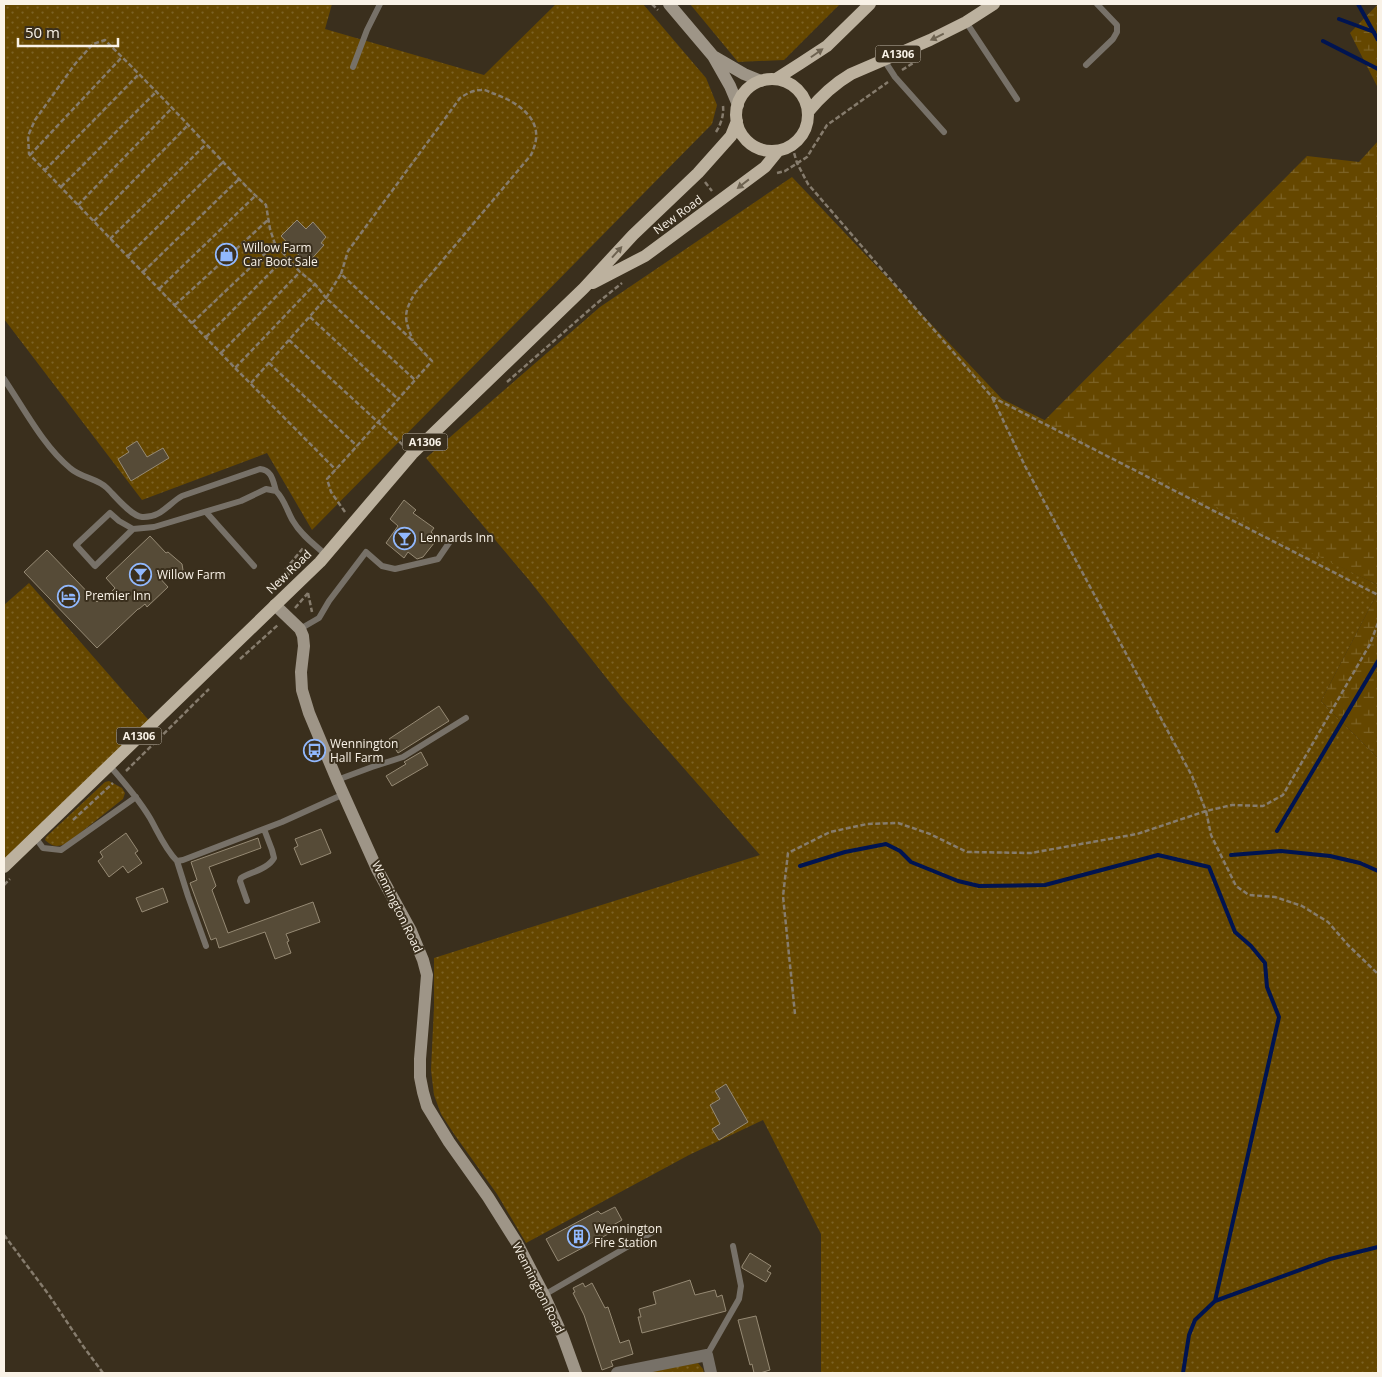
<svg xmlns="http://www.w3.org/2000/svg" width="1382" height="1377" viewBox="0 0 1382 1377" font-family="'Open Sans',sans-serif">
  <defs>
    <pattern id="grass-dots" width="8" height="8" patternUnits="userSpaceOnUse" patternTransform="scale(1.25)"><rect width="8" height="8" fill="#654700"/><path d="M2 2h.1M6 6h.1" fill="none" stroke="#7c6225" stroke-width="1.8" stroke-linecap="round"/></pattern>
    <pattern id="wetland-marsh" width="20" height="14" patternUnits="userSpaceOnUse" patternTransform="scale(1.25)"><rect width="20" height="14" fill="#654700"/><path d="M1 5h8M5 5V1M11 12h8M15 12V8" fill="none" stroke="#7c6225"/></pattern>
  </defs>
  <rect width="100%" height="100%" fill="#3a2f1d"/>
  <!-- grass -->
  <path fill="url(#grass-dots)" d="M4 4H332L325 29 484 75 556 4H643L706 78 717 105 712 124 312 530 267 453 142 500 4 319Z
    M690 4H840L784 60 738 62Z
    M792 177 1002 399 1378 585V592L1321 701 1378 758V1373H821V1234L763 1120 689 1155 526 1243 497 1194 454 1134 441 1114 434 1095 431 1070 434 1007V958L760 855 623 699 529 580 426 458 600 307Z
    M29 583 152 724 4 867V605Z
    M109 781 122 788 125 793 123 799 66 844C56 847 53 847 45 840L46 837 105 782Z
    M698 1363 703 1369 704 1373H630Z"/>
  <!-- wetland -->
  <path fill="url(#wetland-marsh)" d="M1378 4V88L1350 33Z
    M1378 141V585L1042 423 1307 156 1359 162Z
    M1378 592V758L1321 701Z"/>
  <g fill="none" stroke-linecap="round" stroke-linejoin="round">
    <!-- stream -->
    <path stroke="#001451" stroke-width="4" d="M1358 4 1378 40
      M1339 19 1374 32
      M1323 41 1378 69
      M1277 831 1378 661
      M1231 855 1281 851 1330 856 1360 863 1378 871
      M800 866 845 852 886 844 900 851 911 862 958 881 979 886 1045 885 1158 855 1209 867 1235 932 1251 946 1265 963 1267 987 1279 1017 1215 1301
      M1183 1373 1189 1335 1195 1320 1215 1301 1330 1259 1378 1247"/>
  </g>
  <!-- building -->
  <path fill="#564b37" stroke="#968a74" d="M297 220 306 229 313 222 326 237 321 243 324 245 307 264 281 236Z
    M137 441 147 457 163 448 169 458 131 481 118 459 129 452 126 448Z
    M404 500 416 510 413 513 434 528 431 532 438 538 423 557 417 559 408 552 404 558 386 543 398 526 390 519Z
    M150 536 166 553 168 552 182 564 183 570 178 575 156 574 168 587 147 607 145 604 139 609H138L97 648 24 572 47 550 97 602 99 600 101 602 115 588 106 578Z
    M439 706 449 721 398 753 389 739Z
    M421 752 428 765 392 786 386 776 406 764 404 762Z
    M321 829 331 853 301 865 294 848 298 846 295 839Z
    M126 833 138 851 135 853 142 863 128 873 123 866 109 877 98 861 103 857 100 852Z
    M258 838 261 848 209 867 216 886 212 890 228 933 313 902 320 922 286 934 289 941 287 942 291 953 275 959 265 932 219 948 216 938 211 940 190 883 197 880 191 862Z
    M163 888 168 902 142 912 136 898Z
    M726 1084 748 1122 719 1140 712 1129 720 1124 710 1105 720 1099 715 1091Z
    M615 1207 622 1220 608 1228 610 1233 558 1261 546 1239 598 1211 601 1214Z
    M750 1253 771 1266 767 1271 771 1273 766 1282 742 1268V1266Z
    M690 1280 695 1295 715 1290 717 1297 722 1295 726 1311 642 1333 638 1317H641L639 1309 656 1304 653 1292Z
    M583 1283 585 1287 592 1283 605 1308 608 1307 620 1343 629 1340 633 1354 611 1361 613 1366 602 1370 584 1315 573 1293 575 1292 573 1288Z
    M756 1316 770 1370 760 1373H754L752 1364 750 1365 738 1320Z"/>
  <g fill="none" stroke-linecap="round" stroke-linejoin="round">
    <!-- path -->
    <path stroke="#867c6d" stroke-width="2.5" stroke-dasharray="5 2.5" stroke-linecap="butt" d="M652 4 658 10
      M902 70 918 60
      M716 132C721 124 724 115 723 106
      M792 146 797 163 808 184 992 397 1378 595
      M30 155 122 57
      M45 170 138 75
      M777 173 785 171 807 157 827 125 888 82
      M705 182 712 191
      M61 187 156 92
      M78 205 172 108
      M94 221 188 125
      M110 239 206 144
      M128 256 223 162
      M143 272 239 179
      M341 274 348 251 460 98C466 94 473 90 481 90 485 89 489 92 492 93 510 99 534 112 536 132 537 141 534 148 531 155L415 293C402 315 405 319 413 341
      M159 289 255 196
      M175 305 269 219
      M310 317 398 399
      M192 323 275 244
      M206 337 286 257
      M289 340 404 446
      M221 353 300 272
      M269 363 357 446
      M235 368 336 470
      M507 382 596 304 622 283
      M251 383 326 298 315 284 300 272 275 244 270 229 266 205C244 186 225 163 204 142 172 107 138 73 105 40L93 44 75 64 35 120 28 136 29 154 235 368 315 284
      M345 512 331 492 327 479C363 440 397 400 432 361L413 341 341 274 326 298 415 380
      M290 575 285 570 304 547
      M308 593 312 612
      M295 608 308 593
      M1378 623 1370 644 1283 795 1263 806 1232 805 1206 811 1211 835 1236 886 1249 895 1275 897 1302 906 1328 922 1348 945 1378 974
      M240 659 279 624
      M126 771 209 689
      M73 820 113 783
      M4 885 10 879
      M795 1014 783 896 788 853 830 832 867 824 898 823 930 834 967 852 1031 853 1137 834 1206 811 1192 776 1025 466 992 397
      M4 1235 49 1295 83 1346 103 1373"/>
    <!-- service -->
    <path stroke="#777168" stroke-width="6" d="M966 22 1017 99
      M884 60 895 77 944 132
      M1086 65 1113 39 1117 32V25L1097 4
      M353 67 367 30 380 4
      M4 379C23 407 44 447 70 468 81 478 97 478 107 488 115 496 131 516 142 517 161 518 168 504 182 496L260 469C272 470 273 481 276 491
      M206 512 254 566
      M133 529 95 566 76 545 110 513 119 521 133 529 154 527 241 501 266 489 276 491C285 500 287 511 293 521 301 535 315 545 326 555
      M300 629 319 618 329 601 366 552 382 566 395 569 438 559 451 540
      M109 765C124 782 138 798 150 818 158 832 165 849 177 861L183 860 282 822 344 794
      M337 780 372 767 403 757 466 718
      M35 837 43 848 61 850 136 797
      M177 861 188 896 206 946
      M247 901 240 881 241 878C251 872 268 869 274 858L272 850 264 829
      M544 1295 658 1229
      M707 1355 739 1299 741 1286 733 1246"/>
    <!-- minor -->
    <path stroke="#777168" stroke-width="12" d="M617 1373 707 1355 711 1373"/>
    <!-- secondary -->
    <path stroke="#9e9587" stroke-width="12" d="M669 4 713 56 730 86 738 105
      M713 56 744 74 761 81
      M275 605 300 629 303 636 304 646 301 672 302 690 309 713 337 780 377 869 411 931 423 960 427 975 420 1059V1077L423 1092 427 1106 449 1142 488 1197 517 1243 544 1295 563 1337 576 1373"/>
    <!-- primary -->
    <path stroke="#bcb19e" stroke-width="12" d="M736 115a36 36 0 1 1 72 0a36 36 0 1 1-72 0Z
      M776 79 801 63 827 46 870 4
      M808 112C821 96 834 84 851 74L930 40 966 22 994 4
      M593 283 645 256 765 167 778 151
      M4 867 320 562 412 454 584 288 633 235 698 173 731 136 737 121"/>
  </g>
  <!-- one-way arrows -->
  <defs><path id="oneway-solid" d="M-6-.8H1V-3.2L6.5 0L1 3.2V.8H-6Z" transform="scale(1.25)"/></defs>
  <g fill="#6e6351">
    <use href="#oneway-solid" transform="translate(937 37) rotate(154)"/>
    <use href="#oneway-solid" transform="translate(817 53) rotate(-35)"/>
    <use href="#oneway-solid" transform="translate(743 184) rotate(142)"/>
    <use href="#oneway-solid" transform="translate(617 252) rotate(-48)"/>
  </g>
  <!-- icons -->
  <defs>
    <symbol id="shop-ring" viewBox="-11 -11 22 22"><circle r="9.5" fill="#3a2f1d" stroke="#91b8fd" stroke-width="1.5"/><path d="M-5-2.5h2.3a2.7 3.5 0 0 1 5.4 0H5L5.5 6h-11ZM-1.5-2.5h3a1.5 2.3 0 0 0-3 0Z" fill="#91b8fd"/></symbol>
    <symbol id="bar-ring" viewBox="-11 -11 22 22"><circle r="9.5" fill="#3a2f1d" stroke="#91b8fd" stroke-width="1.5"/><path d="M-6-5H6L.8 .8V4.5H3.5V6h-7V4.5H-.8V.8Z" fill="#91b8fd"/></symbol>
    <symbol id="hotel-ring" viewBox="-11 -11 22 22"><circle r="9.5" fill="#3a2f1d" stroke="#91b8fd" stroke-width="1.5"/><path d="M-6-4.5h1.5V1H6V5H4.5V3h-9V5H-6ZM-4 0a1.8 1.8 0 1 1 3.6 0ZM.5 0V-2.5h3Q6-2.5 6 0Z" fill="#91b8fd"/></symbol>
    <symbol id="bus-ring" viewBox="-11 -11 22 22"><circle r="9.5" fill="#3a2f1d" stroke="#91b8fd" stroke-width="1.5"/><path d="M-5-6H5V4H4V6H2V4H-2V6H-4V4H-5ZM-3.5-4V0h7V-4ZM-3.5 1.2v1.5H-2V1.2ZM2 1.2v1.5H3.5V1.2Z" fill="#91b8fd"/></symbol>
    <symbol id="building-ring" viewBox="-11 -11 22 22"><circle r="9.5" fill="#3a2f1d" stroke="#91b8fd" stroke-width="1.5"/><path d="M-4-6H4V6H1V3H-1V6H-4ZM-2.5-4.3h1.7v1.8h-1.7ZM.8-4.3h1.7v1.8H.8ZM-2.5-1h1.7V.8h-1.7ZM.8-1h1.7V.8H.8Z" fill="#91b8fd"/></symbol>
  </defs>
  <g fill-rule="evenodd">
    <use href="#shop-ring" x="214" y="242" width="25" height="25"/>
    <use href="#bar-ring" x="392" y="526" width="25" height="25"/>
    <use href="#bar-ring" x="128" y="562" width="25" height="25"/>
    <use href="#hotel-ring" x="56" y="584" width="25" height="25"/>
    <use href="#bus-ring" x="302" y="738" width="25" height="25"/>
    <use href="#building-ring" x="566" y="1224" width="25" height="25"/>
  </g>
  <g text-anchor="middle" stroke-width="4" stroke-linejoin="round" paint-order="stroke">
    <!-- shield labels -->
    <g fill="#3a2f1d" stroke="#c0b8aa" stroke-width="1">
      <rect x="875.5" y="45.5" width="45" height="17" rx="4"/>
      <rect x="402.5" y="433.5" width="45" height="17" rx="4"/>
      <rect x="116.5" y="727.5" width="45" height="17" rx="4"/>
    </g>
    <g font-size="11" font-weight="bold" fill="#f9f2e7">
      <text x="898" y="58">A1306</text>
      <text x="425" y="446">A1306</text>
      <text x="139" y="740">A1306</text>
    </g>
    <!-- street labels -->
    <g font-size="12" fill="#f9f2e7" stroke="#3a2f1d">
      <text transform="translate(678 215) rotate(-36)" y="4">New Road</text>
      <text transform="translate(289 572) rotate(-44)" y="4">New Road</text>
      <text transform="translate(397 907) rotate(64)" y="4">Wennington Road</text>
      <text transform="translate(538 1288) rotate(63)" y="4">Wennington Road</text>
    </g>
    <!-- poi labels -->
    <g font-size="12" fill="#f9f2e7" stroke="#3a2f1d" text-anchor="start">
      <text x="243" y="252">Willow Farm<tspan x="243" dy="14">Car Boot Sale</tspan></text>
      <text x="420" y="542">Lennards Inn</text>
      <text x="157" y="579">Willow Farm</text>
      <text x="85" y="600">Premier Inn</text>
      <text x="330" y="748">Wennington<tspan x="330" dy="14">Hall Farm</tspan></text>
      <text x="594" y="1233">Wennington<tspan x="594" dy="14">Fire Station</tspan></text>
    </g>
  </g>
  <!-- border -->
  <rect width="1382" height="1377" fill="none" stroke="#f9f2e7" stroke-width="10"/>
  <!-- scale -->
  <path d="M18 38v8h100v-8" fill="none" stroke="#f9f2e7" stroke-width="2.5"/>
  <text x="25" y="38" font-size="15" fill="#f9f2e7" stroke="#3a2f1d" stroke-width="4" paint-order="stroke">50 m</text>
</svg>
